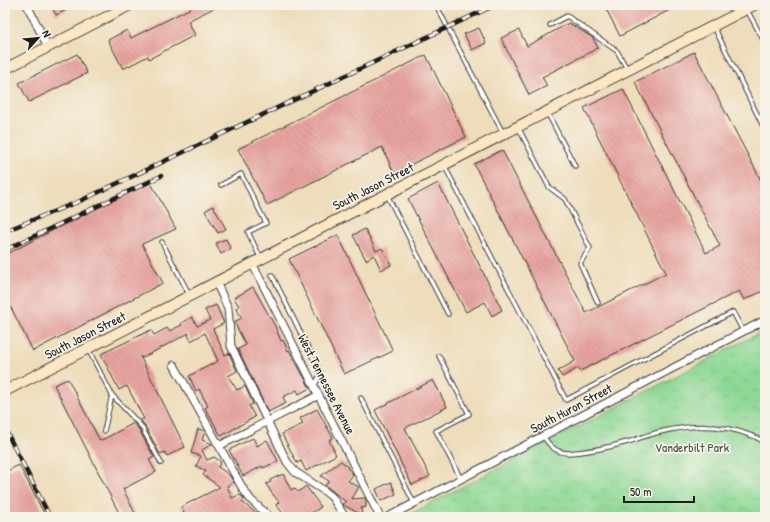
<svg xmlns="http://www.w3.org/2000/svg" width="770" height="522" viewBox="0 0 770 522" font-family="'Patrick Hand',sans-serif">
  <defs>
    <pattern id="park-crowns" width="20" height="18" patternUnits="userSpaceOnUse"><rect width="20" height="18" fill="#8dd895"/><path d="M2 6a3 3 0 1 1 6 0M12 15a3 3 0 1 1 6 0" fill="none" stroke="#79b980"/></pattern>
    <pattern id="building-back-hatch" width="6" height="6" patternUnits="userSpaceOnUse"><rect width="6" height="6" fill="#e7a39f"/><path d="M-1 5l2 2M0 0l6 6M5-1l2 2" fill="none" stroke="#c68c88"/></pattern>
  </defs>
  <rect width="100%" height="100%" fill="#f7f3e8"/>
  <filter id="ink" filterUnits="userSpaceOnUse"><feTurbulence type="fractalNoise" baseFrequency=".025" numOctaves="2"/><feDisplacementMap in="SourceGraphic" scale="8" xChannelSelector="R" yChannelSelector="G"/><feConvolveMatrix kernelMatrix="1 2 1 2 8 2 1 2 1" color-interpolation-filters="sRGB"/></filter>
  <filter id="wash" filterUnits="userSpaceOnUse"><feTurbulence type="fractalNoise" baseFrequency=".012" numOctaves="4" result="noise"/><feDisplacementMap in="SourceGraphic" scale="16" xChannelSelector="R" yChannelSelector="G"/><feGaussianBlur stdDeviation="0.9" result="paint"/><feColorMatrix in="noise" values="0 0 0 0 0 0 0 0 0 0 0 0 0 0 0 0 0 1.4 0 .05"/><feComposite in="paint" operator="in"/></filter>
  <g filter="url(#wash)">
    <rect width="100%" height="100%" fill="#edb"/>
    <!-- park -->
    <path fill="url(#park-crowns)" stroke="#547a58" d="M765 330V517H405L437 500Z"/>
    <g id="blocks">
      <!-- building -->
      <path fill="url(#building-back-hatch)" d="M51 5H77L56 15Z
        M189 5H220L188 21 195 35 149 59 148 56 123 69 108 40 127 30 131 38 191 8Z
        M604 5H679L620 36Z
        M569 23 593 38 598 48 542 77 547 86 529 95 501 38 519 30 527 46Z
        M479 28 486 43 472 50 464 34Z
        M694 52 765 188V290L744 300 739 291 580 371 578 368 562 377 558 371 575 361 474 164 502 150 586 313 666 273 584 108 623 89 706 253 720 246 635 82Z
        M77 54 87 73 29 102 19 83Z
        M426 55 466 137 394 173 382 147 267 205 238 149Z
        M151 183 176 229 142 244 163 283 33 351 5 296V255L69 222 70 223 99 206Z
        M438 183 502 310 492 316 485 302 466 312 408 199Z
        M213 206 226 229 218 233 205 211Z
        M365 229 376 251 382 248 391 265 381 270 374 255 366 260 353 235Z
        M338 235 393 351 344 374 289 259Z
        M226 239 231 249 221 254 216 243Z
        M253 287 275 326 281 341 283 340 288 351 289 350 310 388 299 394 297 390 283 397 286 403 268 412 238 349 246 345 234 322 242 318 236 308 239 306 234 298Z
        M216 305 224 323 213 329 225 355 229 353 237 371 228 376 237 390 245 386 253 404 249 406 255 417 221 436 205 408 208 406 199 389 196 391 189 376 218 361 205 333 191 341 188 335 189 333 142 358 140 356 185 447 167 456 165 452 160 454 144 424 140 420 144 419 127 386 119 390 101 354 151 330 154 335 167 328 169 331 182 325 181 323 192 317 197 326 210 320 205 310Z
        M68 379 100 441 134 423 138 428 154 457 149 460 156 472 123 489 137 517H121L54 385Z
        M433 380 447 407 405 428 430 476 412 485 375 410Z
        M317 409 333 438 329 440 336 455 306 471 301 461 297 463 282 434 303 424 300 418Z
        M198 429 205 431 202 440 212 444 202 450 207 460 214 457 221 462 218 467 229 475 234 482 227 486 232 498 239 495 243 497 244 499 242 502 261 517H186L181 507 220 487 203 475 206 471 196 466 201 456 191 453Z
        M253 438 257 446 267 440 278 461 263 468 262 466 243 476 229 450Z
        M341 461 348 467 347 468 351 471 353 475 348 481 359 487 352 499 365 498 366 500V507L361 508 362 515 343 505 342 504 346 502 325 485 329 481 321 476Z
        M19 465 46 517H5V472Z
        M283 474 291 490 294 488 298 492 306 486 321 507 306 517H286L276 505 279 502 271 492 266 484 271 482 270 480Z
        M391 482 396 494 381 501 376 489Z"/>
    </g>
  </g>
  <g filter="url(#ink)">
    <use href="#blocks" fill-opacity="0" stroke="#3c3934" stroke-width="1"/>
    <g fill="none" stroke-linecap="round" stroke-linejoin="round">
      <defs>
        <path id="lane" d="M436 5 503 133
          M747 10 765 43
          M550 25 567 16 617 51 627 69
          M714 27 765 130
          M547 112 575 166
          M518 127 549 187 565 199 590 248 580 263 598 303
          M444 165 566 400 733 312 743 331
          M221 185 241 174 266 223 248 232 260 257
          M387 195 448 314
          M162 242 189 294
          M272 275 321 374 314 386
          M88 349 112 395 141 426 161 463
          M439 356 469 414 436 431 461 479
          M361 398 414 503
          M104 431 112 395
          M543 436C550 446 555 452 567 453 588 452 611 447 631 441 640 438 650 434 660 432 695 423 733 424 765 442"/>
        <path id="street" d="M27 5 48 47
          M252 263 380 517
          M216 282 228 308 231 346 287 462 295 472 323 490 332 497 345 517
          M174 365 243 489 251 500 270 517
          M219 446 319 395
          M388 517 765 320"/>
        <path id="secondary" d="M5 69 130 5
          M5 391 754 5"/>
      </defs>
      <!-- lane casing -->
      <use href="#lane" stroke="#3c3934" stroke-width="5.5"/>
      <!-- street casing -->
      <use href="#street" stroke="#3c3934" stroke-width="9"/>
      <!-- secondary casing -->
      <use href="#secondary" stroke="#3c3934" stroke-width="12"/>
      <!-- lane -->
      <use href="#lane" stroke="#fff" stroke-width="3.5"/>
      <!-- street -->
      <use href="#street" stroke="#fff" stroke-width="7"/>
      <!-- secondary -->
      <use href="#secondary" stroke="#fbe7c3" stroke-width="10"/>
      <defs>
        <path id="rail" d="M5 231 80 201 495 5
          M5 250 161 176
          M5 429 50 517"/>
      </defs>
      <!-- rail casing -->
      <use href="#rail" stroke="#1c1c1c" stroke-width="4.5"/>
      <!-- rail -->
      <use href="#rail" stroke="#f7f3e8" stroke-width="3" stroke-dasharray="9" stroke-linecap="butt"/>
    </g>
  </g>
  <g text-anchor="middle" stroke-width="3.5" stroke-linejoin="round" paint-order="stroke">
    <!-- street labels -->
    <g font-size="13" fill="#1c1c1c" stroke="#f7f3e8">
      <text transform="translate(373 186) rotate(-27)" y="5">South Jason Street</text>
      <text transform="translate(85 335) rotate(-27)" y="5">South Jason Street</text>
      <text transform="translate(327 384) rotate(63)" y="5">West Tennessee Avenue</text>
      <text transform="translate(571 408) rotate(-28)" y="5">South Huron Street</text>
    </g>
    <!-- park labels -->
    <g font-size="13" fill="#3e5440" stroke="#f7f3e8">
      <text x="692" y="452">Vanderbilt Park</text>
    </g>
  </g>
  <!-- margin -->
  <rect width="770" height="522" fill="none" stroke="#f7f3e8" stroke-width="20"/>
  <!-- north arrow -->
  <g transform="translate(38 38) rotate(63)" stroke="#f7f3e8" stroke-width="3" paint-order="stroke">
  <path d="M0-3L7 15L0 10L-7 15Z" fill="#1c1c1c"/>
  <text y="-6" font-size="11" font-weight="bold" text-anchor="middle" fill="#1c1c1c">N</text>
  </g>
  <!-- scale -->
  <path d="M624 496v6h70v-6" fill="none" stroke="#1c1c1c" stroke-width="2"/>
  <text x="630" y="496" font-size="12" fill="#1c1c1c" stroke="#f7f3e8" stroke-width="3" paint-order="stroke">50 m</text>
</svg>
